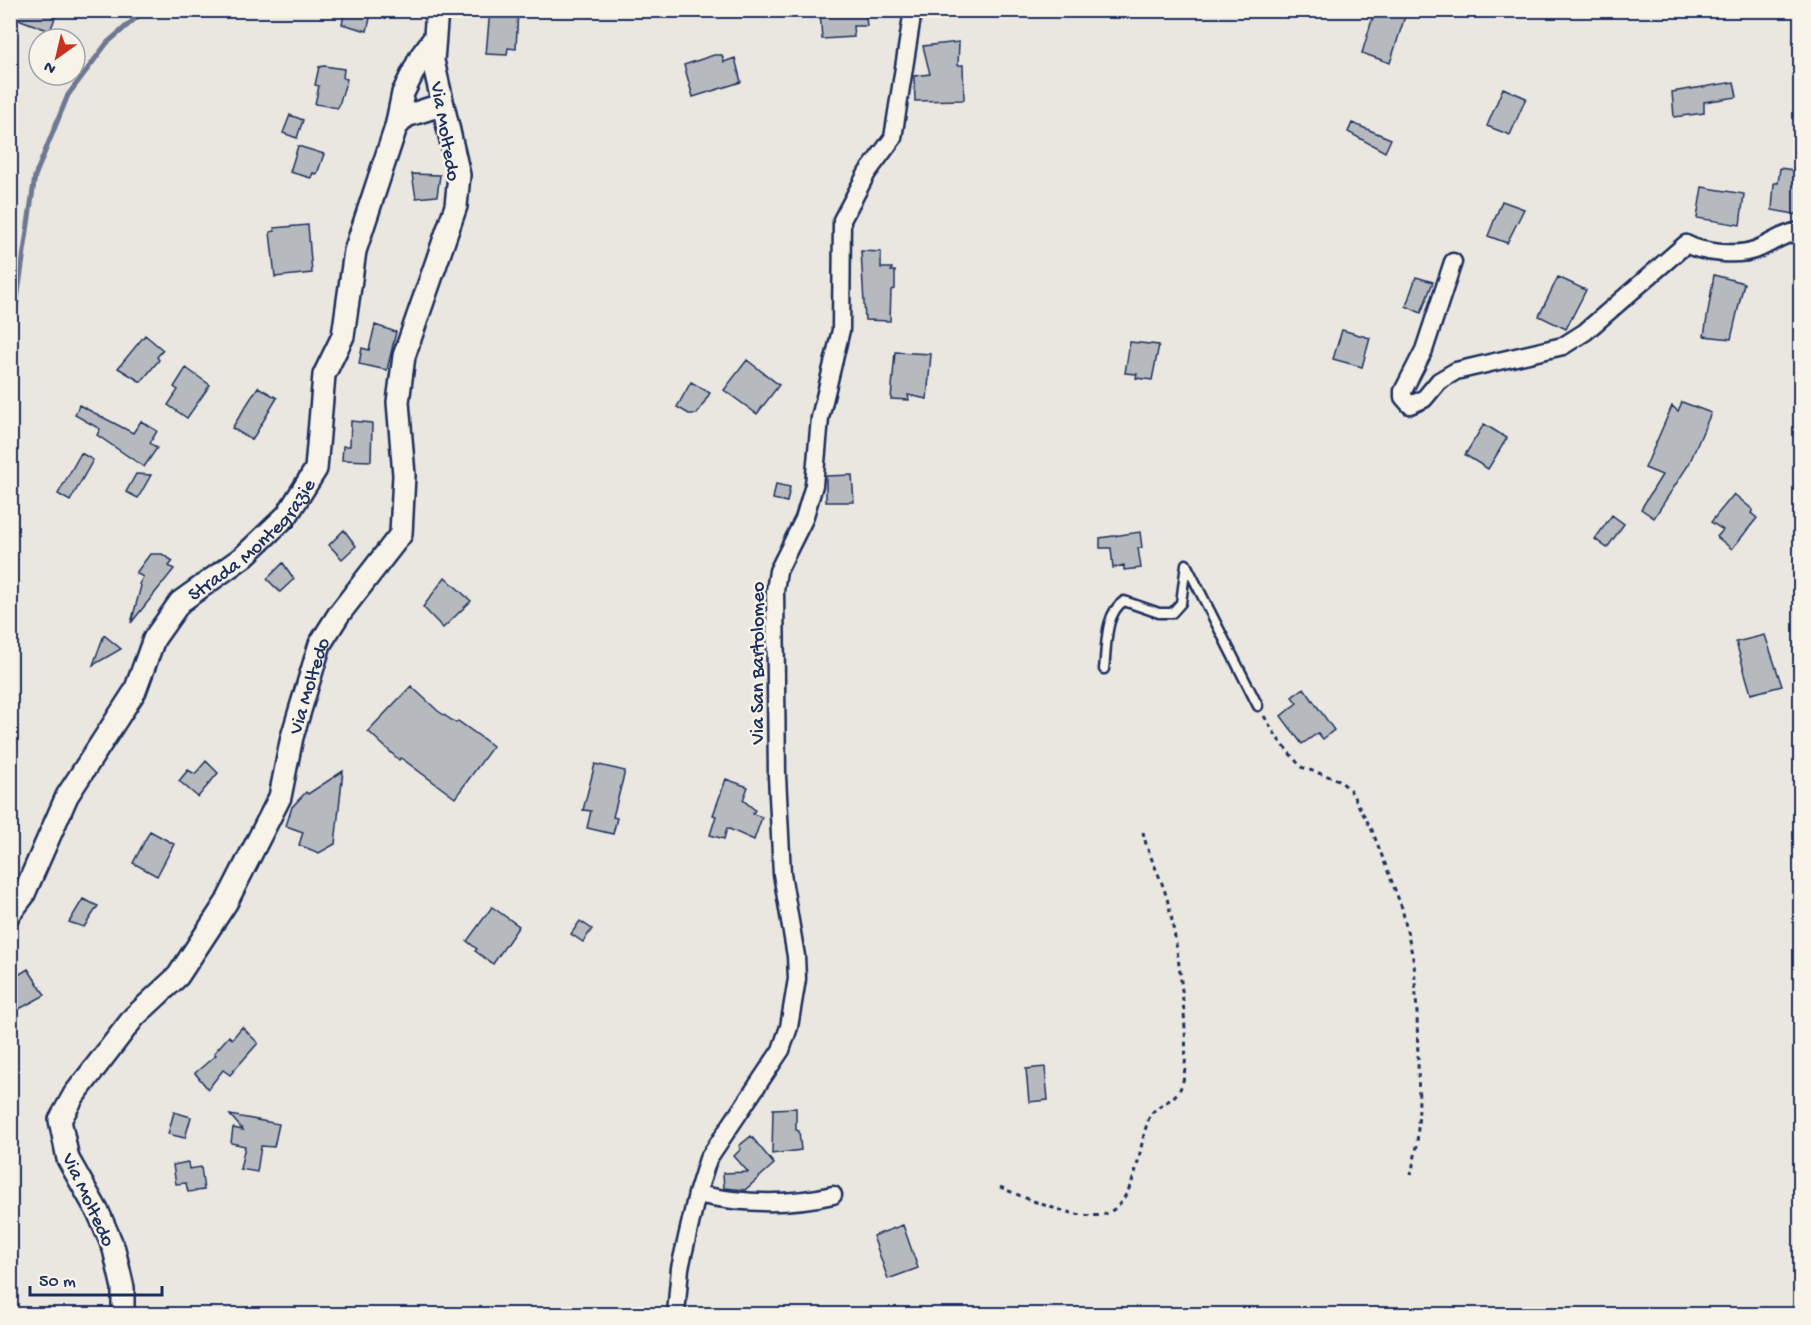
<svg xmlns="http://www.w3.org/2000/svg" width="1811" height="1325" viewBox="0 0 1811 1325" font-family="'Gochi Hand',sans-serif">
  <rect width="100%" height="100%" fill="#eae7e0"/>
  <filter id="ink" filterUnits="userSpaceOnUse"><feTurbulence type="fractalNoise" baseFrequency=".0167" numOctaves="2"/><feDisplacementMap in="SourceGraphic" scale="12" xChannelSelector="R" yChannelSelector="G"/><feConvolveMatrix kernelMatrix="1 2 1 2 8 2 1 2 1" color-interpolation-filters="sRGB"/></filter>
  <g filter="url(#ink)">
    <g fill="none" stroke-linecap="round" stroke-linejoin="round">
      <!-- stream -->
      <path stroke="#6d7892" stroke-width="5" d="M10 348 35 176 68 95 107 43 145 10"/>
    </g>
    <!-- building -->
    <path fill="#b6babf" stroke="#1b2f5e" stroke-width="1.5" d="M10 10H58L50 31 10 16Z
      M345 10H372L367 31 342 24Z
      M490 10H518L516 49 508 48 507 55 486 54Z
      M820 10H865L867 26H853L854 37 822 39Z
      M1375 10H1407L1390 63 1362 53Z
      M959 42 958 65H963L964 100 915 101 914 76 930 74 923 46Z
      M714 55H722L724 62 735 58 741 82 693 97 684 65Z
      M324 66 344 69 343 78 347 79 338 108 315 104 319 86 315 85 319 67Z
      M1734 82 1737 97 1704 102V113L1674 117 1672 92Z
      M1503 88 1526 98 1510 135 1487 126Z
      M290 115 303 120 297 138 283 133Z
      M1352 123 1391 139 1385 152 1348 132Z
      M298 146 324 154 317 174 313 173 311 178 290 172Z
      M1780 168 1800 171V215L1772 210 1774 183H1778Z
      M412 174 440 175 437 196 416 198Z
      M1702 187 1744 194 1740 225 1697 218Z
      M1502 201 1524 209 1507 243 1488 236Z
      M308 225 312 273 275 277 270 232 275 231 274 228Z
      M861 251 881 252V268H892L891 271H895V289L891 290 890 321 865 320Z
      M1714 275 1744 283 1731 339 1704 336Z
      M1416 277 1433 282 1421 313 1406 306Z
      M1558 277 1586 290 1566 329 1539 316Z
      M375 325 396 332 387 370 359 364 362 348 369 350Z
      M1342 330 1370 338 1362 367 1333 359Z
      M145 335 163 350 157 357 159 360 141 382 118 368Z
      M1130 342 1159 345 1152 380 1136 378 1137 374 1125 373Z
      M895 352 931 354 927 399 908 395 909 400 891 399Z
      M747 360 779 385 757 414 724 390Z
      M186 368 210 385 187 418 168 405 178 390 174 387Z
      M691 382 710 393 697 414H689L677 407Z
      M258 387 277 398 252 440 232 428Z
      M1682 402 1711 413 1689 464 1654 518 1641 509 1662 475 1645 468 1672 406 1678 411Z
      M79 405 133 433 141 421 157 431 150 443 157 448 144 467 97 435 100 429 75 415Z
      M351 421 372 423 371 461 342 460 343 446H350Z
      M1484 424 1507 438 1488 469 1465 455Z
      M81 453 93 460 70 501 58 494Z
      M136 474 151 475 138 498 126 492Z
      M852 475 854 502H826V476Z
      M776 484 790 487 787 502 773 499Z
      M1734 494 1753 510 1751 513 1757 518 1732 549 1717 537 1723 530 1711 522Z
      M1612 515 1624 524 1607 548 1595 539Z
      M344 530 356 546 342 559 329 545Z
      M1140 532 1142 548H1138L1141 568 1124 570V565L1113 568 1111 548H1100V538Z
      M150 554H162L173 561 169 566 174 569 131 623 141 586 139 584 143 577 136 573Z
      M283 563 294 579 280 592 267 579Z
      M445 577 471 601 443 628 423 607Z
      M104 635 121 649 93 665Z
      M1765 635 1782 686 1751 694 1736 642Z
      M411 686 438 711 456 723 458 721 493 746 455 798 401 758 399 760 368 731Z
      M1304 688 1334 730 1323 739 1318 733 1302 744 1281 716 1297 703 1292 697Z
      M206 761 218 773 198 797 179 781 188 770 195 774Z
      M595 764 625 771 613 817 617 818 613 834 587 828 591 811 583 810Z
      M343 771 335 844 319 853 299 845 303 832 286 826 292 807 306 792 308 794Z
      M726 779 748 787 743 800 755 810 753 814 762 817 754 840 727 828 724 839 710 835 716 816 713 815Z
      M150 831 174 844 157 876 133 863Z
      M83 899 98 906 84 927 69 922Z
      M492 907 519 926 493 964 475 951 477 949 467 941Z
      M580 921 592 929 583 942 571 934Z
      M28 969 45 995 10 1014V980Z
      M242 1027 258 1043 230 1075 223 1070 208 1089 195 1073 216 1055 214 1053 229 1036 232 1039Z
      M1045 1067 1048 1100 1029 1102 1026 1069Z
      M796 1108V1130L799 1131 801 1150 772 1154 773 1109Z
      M174 1112 191 1117 185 1138 168 1134Z
      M230 1115 279 1124 274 1147 261 1146 257 1172 240 1169 245 1146 231 1143 233 1128 243 1130Z
      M751 1136 774 1164 745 1190 724 1188 723 1173 748 1172 734 1156 741 1149 739 1146Z
      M188 1162 189 1169 201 1167 204 1190 188 1192 186 1183 176 1184 173 1165Z
      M903 1225 918 1268 888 1279 873 1236Z"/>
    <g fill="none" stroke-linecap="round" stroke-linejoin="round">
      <defs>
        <path id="service" d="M1104 669C1107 647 1104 614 1124 601L1159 613H1172L1181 603 1186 564 1258 706"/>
        <path id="minor" d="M1453 262 1424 350 1403 391V397L1410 405 1424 399 1439 381 1456 371 1563 346 1585 332 1686 244C1703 253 1738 257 1757 249 1772 243 1784 233 1800 231
          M697 1194C742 1204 789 1205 833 1195
          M676 1314 680 1268 697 1194 708 1159 781 1050 789 1027 797 979 796 956 782 874 777 776 775 591 778 571 804 519 814 485 820 418 841 330 842 220 867 173 893 138 913 10"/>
        <g id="tertiary">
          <path d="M396 127 406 116 441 105"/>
          <path id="s1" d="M10 913 23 896 67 796 135 691 154 639 180 602 243 557 287 515 316 469 324 375 343 336 355 251 396 127 403 93 421 56 433 40"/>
          <path id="s2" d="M123 1314V1288L114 1249 99 1214 68 1159 60 1120 74 1095 134 1017 178 976 226 903 280 797 292 737 320 644 339 614 401 534 404 475 398 402 404 356 456 206 459 175 433 61 437 10"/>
        </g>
      </defs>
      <!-- service casing -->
      <use href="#service" stroke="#1b2f5e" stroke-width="13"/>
      <!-- minor casing -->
      <use href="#minor" stroke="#1b2f5e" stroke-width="21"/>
      <!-- tertiary casing -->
      <use href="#tertiary" stroke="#1b2f5e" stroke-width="26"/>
      <!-- path -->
      <path stroke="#1b2f5e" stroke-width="3" stroke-dasharray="4.5 4.5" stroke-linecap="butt" d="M1264 716 1278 739 1301 767 1339 780 1350 790 1372 830 1402 908 1414 963 1417 1013 1419 1108 1417 1146 1411 1175
        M1000 1187C1025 1198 1079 1222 1105 1214 1118 1210 1126 1196 1131 1184 1140 1163 1141 1139 1149 1118 1155 1104 1175 1102 1181 1087 1194 1059 1176 923 1165 892 1158 870 1148 856 1143 832"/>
      <!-- service -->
      <use href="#service" stroke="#f7f3e8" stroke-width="8"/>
      <!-- minor -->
      <use href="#minor" stroke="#f7f3e8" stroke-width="16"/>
      <!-- tertiary -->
      <use href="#tertiary" stroke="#f7f3e8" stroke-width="21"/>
    </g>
  </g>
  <g text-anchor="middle" stroke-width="5" stroke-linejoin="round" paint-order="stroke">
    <!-- street labels -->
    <g font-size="20" fill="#1b2f5e" stroke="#f7f3e8">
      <text transform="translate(447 131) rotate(80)" y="7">Via Moltedo</text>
      <text dy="7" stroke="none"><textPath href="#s1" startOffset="452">Strada Montegrazie</textPath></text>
      <text transform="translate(756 663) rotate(-90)" y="7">Via San Bartolomeo</text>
      <text dy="7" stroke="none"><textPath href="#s2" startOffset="716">Via Moltedo</textPath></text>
      <text transform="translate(90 1199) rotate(65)" y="7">Via Moltedo</text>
    </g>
  </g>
  <!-- margin -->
  <rect width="1811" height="1325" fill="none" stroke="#f7f3e8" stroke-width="36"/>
  <rect x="18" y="18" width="1775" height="1289" fill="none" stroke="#1b2f5e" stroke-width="2" filter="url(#ink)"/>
  <!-- north arrow -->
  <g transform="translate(57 57) rotate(214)"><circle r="28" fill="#f7f3e8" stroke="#9fa5b1" stroke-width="1.5"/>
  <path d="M0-4.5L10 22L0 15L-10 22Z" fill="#c8321e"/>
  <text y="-9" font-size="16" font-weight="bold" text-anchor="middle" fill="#1b2f5e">N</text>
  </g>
  <!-- scale -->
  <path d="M30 1286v9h132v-9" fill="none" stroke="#1b2f5e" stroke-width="3"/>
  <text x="39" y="1286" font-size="18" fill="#1b2f5e" stroke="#f7f3e8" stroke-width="4.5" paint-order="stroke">50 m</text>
</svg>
